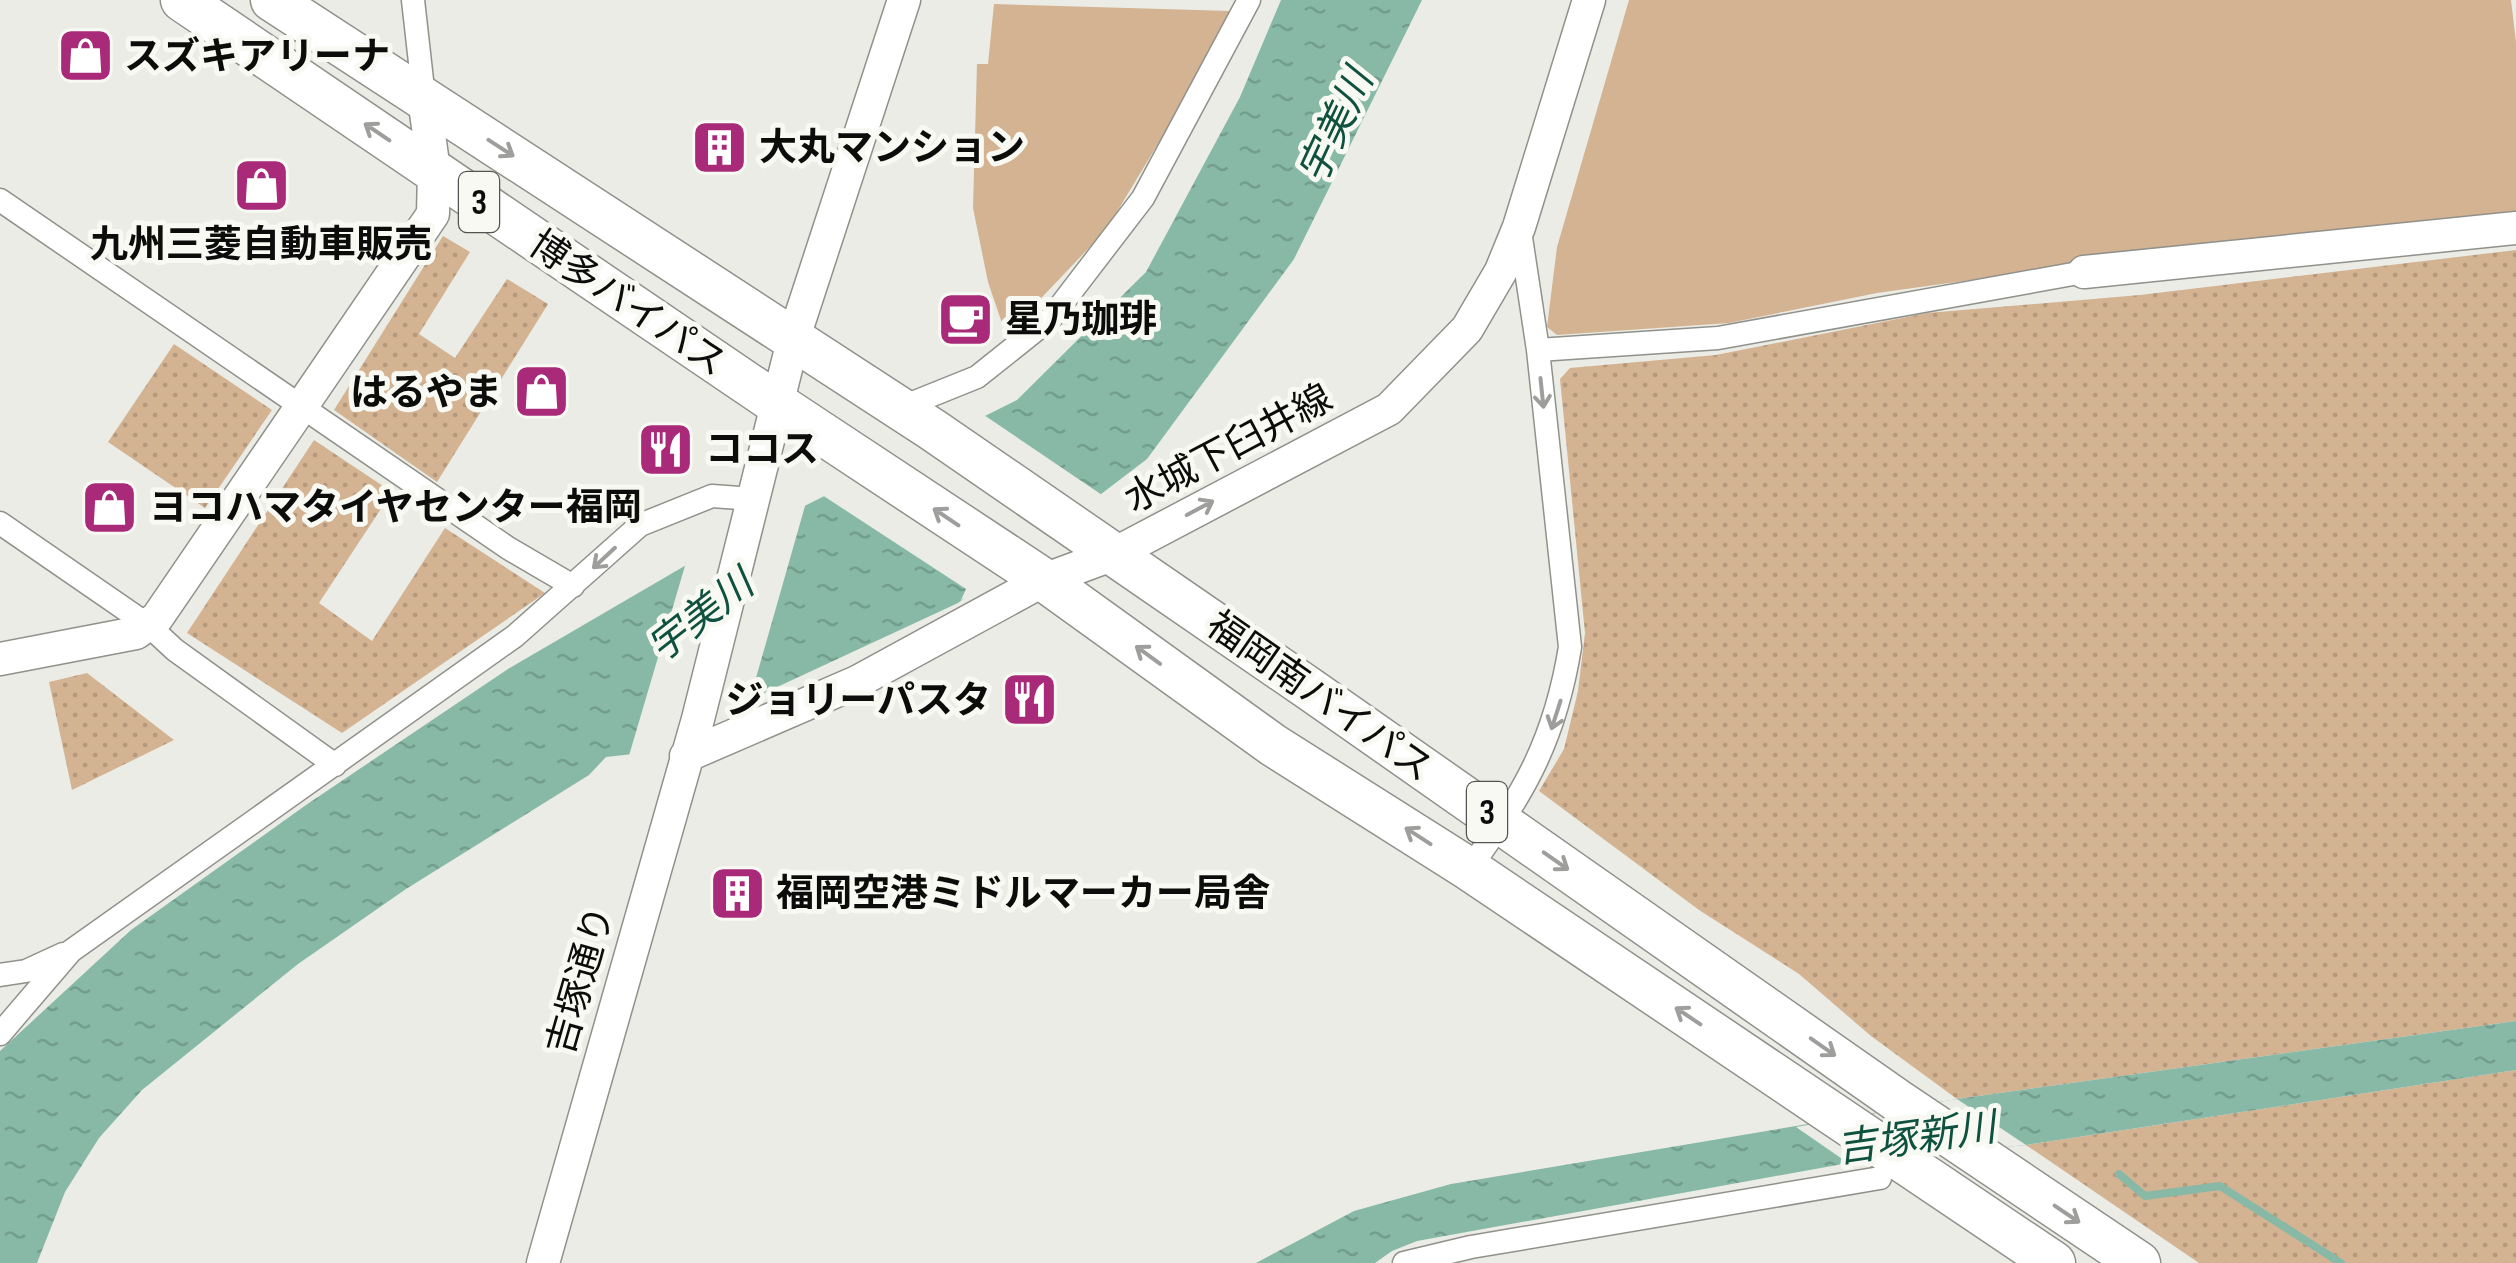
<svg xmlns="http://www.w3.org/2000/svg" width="2516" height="1263" viewBox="0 0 2516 1263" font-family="'Sofia Sans Condensed','Noto Sans JP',sans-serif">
  <defs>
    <pattern id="grass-dots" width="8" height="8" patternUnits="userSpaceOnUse" patternTransform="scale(2.5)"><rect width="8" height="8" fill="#d4b393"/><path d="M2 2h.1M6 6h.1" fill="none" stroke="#b5997d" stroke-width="1.8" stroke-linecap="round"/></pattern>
    <pattern id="water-ripples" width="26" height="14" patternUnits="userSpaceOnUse" patternTransform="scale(2.5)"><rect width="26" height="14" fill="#87b9a6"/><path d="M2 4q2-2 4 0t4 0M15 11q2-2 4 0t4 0" fill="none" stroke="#739e8e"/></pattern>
  </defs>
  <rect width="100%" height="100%" fill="#eaece5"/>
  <!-- grass -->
  <path fill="url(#grass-dots)" d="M443 236 470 252 419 334 455 358 507 279 548 304 437 482 334 410Z
    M2516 250V1021L1957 1099 1871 1036 1799 974 1699 910 1539 791 1564 749 1578 691 1585 633 1560 379 1570 368 1716 355 1927 313 2140 295Z
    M174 344 272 410 205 508 108 442Z
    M314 440 392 492 319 603 372 641 445 528 545 593 342 733 187 633Z
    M87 673 174 740 72 790 49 682Z
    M2516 1070V1263H2199L2026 1145Z"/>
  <!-- green -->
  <path fill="#d4b393" d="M1629 0H2511L2516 42V215L2035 271 1877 293 1729 323 1557 335 1547 327 1557 247Z
    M994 4 1231 11 1165 132 1106 230 1006 335 988 282 973 208 977 64H988Z"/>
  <!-- water -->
  <path fill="url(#water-ripples)" d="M1281 0H1422L1294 259 1147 459 958 603 633 754 606 757 589 775 406 889 298 964 142 1090 99 1138 65 1192 37 1263H0V1051L131 930 306 805 508 669 688 564 1017 400 1146 272 1240 97Z
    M2516 1021V1070L2026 1145 1848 1163 1417 1241 1392 1251 1375 1263H1256L1354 1211 1451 1184 1957 1099Z"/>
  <!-- pier -->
  <path fill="#eaece5" d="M981 413 1105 497 982 590 961 600 966 589 819 493Z
    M807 499 748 706 628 759 687 559Z
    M1957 1099 2026 1145 1848 1163 1796 1127Z"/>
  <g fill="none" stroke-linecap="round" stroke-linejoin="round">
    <!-- stream -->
    <path stroke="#87b9a6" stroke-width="8" d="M2119 1174 2145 1196 2220 1186 2341 1263"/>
    <defs>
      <path id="street" d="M413 0 424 98
        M0 200 508 548 573 586
        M1538 350 1718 338 2084 272
        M900 408 977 377 1051 318 1143 198 1249 0
        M0 523 148 625 175 650 335 765
        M1469 869C1524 794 1555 740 1570 647L1538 350 1520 231
        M0 975 26 971 63 954
        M0 1034 71 951 515 636 640 525 712 496 753 499
        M1404 1263 1471 1247 1880 1178"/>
      <path id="secondary" d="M2084 272 2516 228
        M0 659 136 633 157 618 433 214 434 171 424 98
        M686 756 857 682 1044 580 1114 554 1389 409 1467 329 1501 271 1519 227 1589 0
        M543 1263 698 719 794 337 904 0"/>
      <path id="highway" d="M182 0 776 403 1044 580 1273 745 1469 869 2054 1263
        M272 0 933 430 1311 690 1898 1101 2139 1263"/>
    </defs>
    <!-- street casing -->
    <use href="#street" stroke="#90918b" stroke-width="25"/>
    <!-- secondary casing -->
    <use href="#secondary" stroke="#90918b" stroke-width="35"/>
    <!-- highway casing -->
    <use href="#highway" stroke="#90918b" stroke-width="45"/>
    <!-- street -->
    <use href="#street" stroke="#fff" stroke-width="22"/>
    <!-- secondary -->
    <use href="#secondary" stroke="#fff" stroke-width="32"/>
    <!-- highway -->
    <use href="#highway" stroke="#fff" stroke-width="42"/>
  </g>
  <!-- one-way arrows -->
  <defs><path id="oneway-shaft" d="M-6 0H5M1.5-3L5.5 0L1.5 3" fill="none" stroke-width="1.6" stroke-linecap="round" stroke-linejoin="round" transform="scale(2.5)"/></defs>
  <g stroke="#9e9e9d">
    <use href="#oneway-shaft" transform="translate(377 132) rotate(-146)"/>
    <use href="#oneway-shaft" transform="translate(501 148) rotate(33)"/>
    <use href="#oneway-shaft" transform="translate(1542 393) rotate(84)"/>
    <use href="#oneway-shaft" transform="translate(1200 508) rotate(-28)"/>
    <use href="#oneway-shaft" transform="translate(946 517) rotate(-146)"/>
    <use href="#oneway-shaft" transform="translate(604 558) rotate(137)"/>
    <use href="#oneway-shaft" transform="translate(1148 655) rotate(-144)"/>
    <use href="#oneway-shaft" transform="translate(1556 715) rotate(108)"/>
    <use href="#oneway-shaft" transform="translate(1418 836) rotate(-147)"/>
    <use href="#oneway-shaft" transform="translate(1556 861) rotate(35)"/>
    <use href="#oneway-shaft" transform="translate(1688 1016) rotate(-146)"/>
    <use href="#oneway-shaft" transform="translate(1823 1047) rotate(35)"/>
    <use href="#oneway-shaft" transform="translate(2067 1214) rotate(34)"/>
  </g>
  <!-- icons -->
  <defs>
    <symbol id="shop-square" viewBox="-11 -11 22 22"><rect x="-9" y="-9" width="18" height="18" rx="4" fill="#a92a79" stroke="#f8f9f3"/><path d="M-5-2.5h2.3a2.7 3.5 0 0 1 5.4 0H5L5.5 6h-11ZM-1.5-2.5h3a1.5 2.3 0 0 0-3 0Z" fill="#fff"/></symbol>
    <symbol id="building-square" viewBox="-11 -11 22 22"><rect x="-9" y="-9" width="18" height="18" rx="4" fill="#a92a79" stroke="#f8f9f3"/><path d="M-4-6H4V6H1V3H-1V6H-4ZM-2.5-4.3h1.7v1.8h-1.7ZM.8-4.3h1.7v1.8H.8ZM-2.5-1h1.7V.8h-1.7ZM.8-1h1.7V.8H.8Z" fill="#fff"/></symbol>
    <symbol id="cafe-square" viewBox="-11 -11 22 22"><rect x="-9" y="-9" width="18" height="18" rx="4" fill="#a92a79" stroke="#f8f9f3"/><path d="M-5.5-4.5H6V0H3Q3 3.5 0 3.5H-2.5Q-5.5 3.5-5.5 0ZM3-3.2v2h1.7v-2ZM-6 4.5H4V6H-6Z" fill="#fff"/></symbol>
    <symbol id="restaurant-square" viewBox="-11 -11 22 22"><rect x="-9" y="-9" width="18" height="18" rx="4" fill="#a92a79" stroke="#f8f9f3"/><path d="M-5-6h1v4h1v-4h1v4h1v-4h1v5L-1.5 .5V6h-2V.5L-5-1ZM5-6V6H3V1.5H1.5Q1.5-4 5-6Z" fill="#fff"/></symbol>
  </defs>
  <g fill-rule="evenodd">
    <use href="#shop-square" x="54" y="24" width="63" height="63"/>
    <use href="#building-square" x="688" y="116" width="63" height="63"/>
    <use href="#shop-square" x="230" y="154" width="63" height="63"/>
    <use href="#cafe-square" x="934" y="288" width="63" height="63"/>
    <use href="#shop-square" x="510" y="360" width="63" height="63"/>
    <use href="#restaurant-square" x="634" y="418" width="63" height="63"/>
    <use href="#shop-square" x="78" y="476" width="63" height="63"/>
    <use href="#restaurant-square" x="998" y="668" width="63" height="63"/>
    <use href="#building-square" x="706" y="862" width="63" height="63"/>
  </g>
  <g text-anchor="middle" stroke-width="10" stroke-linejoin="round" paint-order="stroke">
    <!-- shield labels -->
    <g fill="#f8f9f3" stroke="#535451" stroke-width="2.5">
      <rect x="459" y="172" width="40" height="60" rx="8"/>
      <rect x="1467" y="782" width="40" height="60" rx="8"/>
    </g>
    <g font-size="35" font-weight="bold" fill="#0c0d0b">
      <text x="479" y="214">3</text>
      <text x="1487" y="824">3</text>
    </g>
    <!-- poi labels -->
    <g font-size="38" font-weight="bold" fill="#0c0d0b" stroke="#f8f9f3" text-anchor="start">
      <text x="124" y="69">スズキアリーナ</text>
      <text x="759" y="160">大丸マンション</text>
      <text x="261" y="257" text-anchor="middle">九州三菱自動車販売</text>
      <text x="1005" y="332">星乃珈琲</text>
      <text x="502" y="405" text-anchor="end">はるやま</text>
      <text x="705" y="462">ココス</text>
      <text x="149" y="520">ヨコハマタイヤセンター福岡</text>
      <text x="991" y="713" text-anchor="end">ジョリーパスタ</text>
      <text x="776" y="906">福岡空港ミドルマーカー局舎</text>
    </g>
    <!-- street labels -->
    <g font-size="38" fill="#0c0d0b" stroke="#f8f9f3">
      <text transform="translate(628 303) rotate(34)" y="13">博多バイパス</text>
      <text transform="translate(1228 448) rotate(-28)" y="13">水城下臼井線</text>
      <text transform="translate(1320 696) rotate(35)" y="13">福岡南バイパス</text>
      <text transform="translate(580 980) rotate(-74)" y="13">吉塚通り</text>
    </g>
    <!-- water labels -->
    <g font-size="40" font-style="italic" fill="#0e513e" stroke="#f8f9f3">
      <text transform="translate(1335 126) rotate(-65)" y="14">宇美川</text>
      <text transform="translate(700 615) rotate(-38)" y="14">宇美川</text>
      <text transform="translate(1916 1137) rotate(-8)" y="14">吉塚新川</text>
    </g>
  </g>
</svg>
